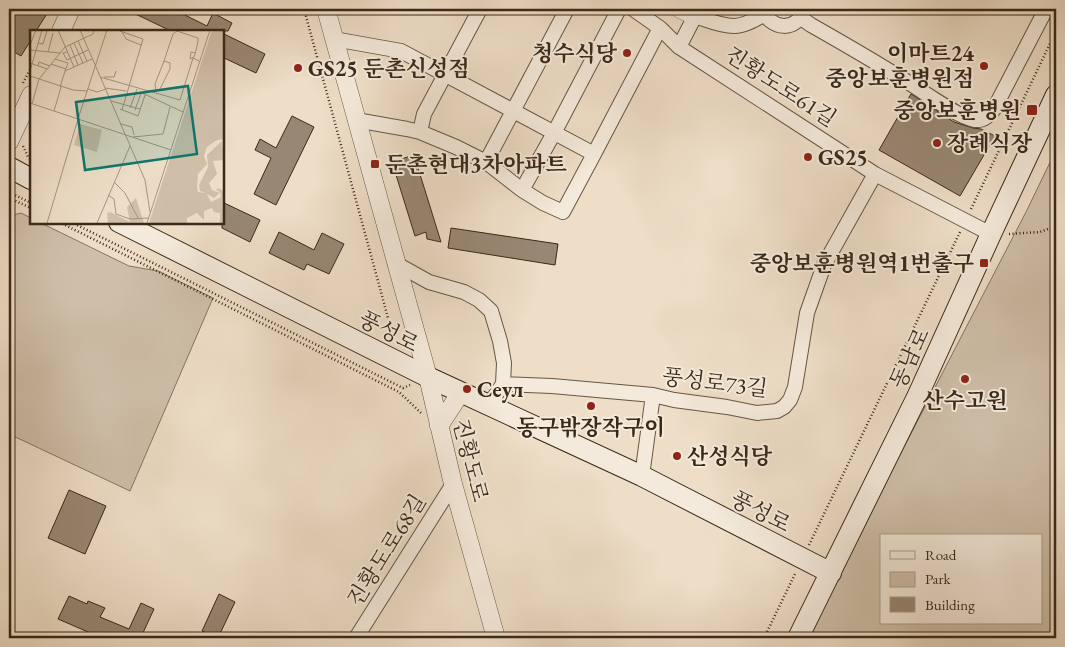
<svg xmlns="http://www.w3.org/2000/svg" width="1065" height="647" viewBox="0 0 1065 647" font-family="'EB Garamond','Noto Serif KR',serif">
  <rect width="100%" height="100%" fill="#eedec7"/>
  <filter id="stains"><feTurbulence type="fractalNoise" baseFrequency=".004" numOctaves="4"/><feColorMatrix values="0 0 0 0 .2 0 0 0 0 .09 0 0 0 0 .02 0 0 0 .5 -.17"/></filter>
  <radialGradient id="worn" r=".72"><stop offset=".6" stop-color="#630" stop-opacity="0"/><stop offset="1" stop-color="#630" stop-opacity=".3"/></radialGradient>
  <!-- green -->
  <path fill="#cfbfa9" stroke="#847461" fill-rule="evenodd" d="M1056 150V638H807L836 578 1026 212ZM881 536H1041V623H881Z
    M21 213 31 218V222L41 223 129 266 158 271 213 298 130 491 9 434V216Z"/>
  <!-- building -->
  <path fill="#988773" stroke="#3a2919" d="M9 9H50L36 31H31V40L21 56 9 49Z
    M125 9H173L207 26 213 13 232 23 228 31H171Z
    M222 33 265 54 256 73 222 57Z
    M911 94 954 122 973 128 981 129 995 136 960 196 879 150Z
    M292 116 314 127 276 205 254 194 271 158 255 150 260 139 276 148Z
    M414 155 441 242 427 239 426 232 415 236 392 162Z
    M222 202 260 220 250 242 222 228Z
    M451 228 558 244 555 265 448 248Z
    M279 232 314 250 322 233 344 244 329 274 307 264 304 270 269 253Z
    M69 490 106 506 85 554 48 538Z
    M219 594 235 602 218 638 202 631Z
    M69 596 87 604 88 601 105 608 100 617 129 629 141 603 154 609 142 635 149 638H102L58 619Z"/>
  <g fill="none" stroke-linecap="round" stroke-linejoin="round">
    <defs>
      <path id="minor" d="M633 9 660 28 679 47 875 174 991 234
        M763 9C770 31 798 32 804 9
        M801 18 811 25C841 42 872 60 901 78 919 88 956 117 975 120 984 121 988 116 994 109L1046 9
        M334 39 401 51 594 154
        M679 47 695 16C707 20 721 26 734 26 745 26 756 19 765 14
        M356 120 407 129 420 132 456 147 486 162 522 190 543 203 563 212 594 154 660 28
        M420 132 424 114 480 9
        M486 162 567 9
        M522 190 554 133 619 9
        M395 263 429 282 464 292 479 300 491 311 500 341 504 363 503 384
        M489 405 503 384 552 386 653 395 674 400 727 407 757 413 777 411 784 407 790 400 795 387 807 313 824 265 875 174
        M642 476 653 395
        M356 638 453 484"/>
      <path id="tertiary" d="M326 9 428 377 453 484 496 638
        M680 9 695 16
        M61 31 71 9
        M9 142 31 95
        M439 426 461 392"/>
      <path id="secondary" d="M9 167 31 179
        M119 222 428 377 642 476 831 573
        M798 638 918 395 991 234 1056 95"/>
    </defs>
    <!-- minor casing -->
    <use href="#minor" stroke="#675644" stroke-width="16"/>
    <!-- tertiary casing -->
    <use href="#tertiary" stroke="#675644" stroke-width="19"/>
    <!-- secondary casing -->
    <use href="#secondary" stroke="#3a2919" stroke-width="22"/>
    <!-- path -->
    <path stroke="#3a2919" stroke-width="2.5" stroke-dasharray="1 2.5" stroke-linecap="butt" d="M304 9 391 329 392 341
      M23 83 31 68
      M23 146 29 159
      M9 192 31 203
      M9 198 31 208
      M971 209 1056 31
      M59 222 399 392 421 413V414
      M71 222 403 388 410 385
      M1009 234 1040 232 1056 226
      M809 545 960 232
      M764 638 796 572"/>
    <!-- minor -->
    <use href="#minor" stroke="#f4eadb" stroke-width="14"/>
    <!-- tertiary -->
    <use href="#tertiary" stroke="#f4eadb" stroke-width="18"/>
    <!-- secondary -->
    <use href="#secondary" stroke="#f4eadb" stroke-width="20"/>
  </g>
  <!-- markers -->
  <g fill="#8f2418" stroke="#f4eadb" stroke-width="2">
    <circle cx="627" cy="53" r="5"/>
    <circle cx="984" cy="66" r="5"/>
    <circle cx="298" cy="68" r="5"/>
    <rect x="1026" y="104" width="12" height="12" rx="2.5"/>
    <circle cx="937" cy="143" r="5"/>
    <circle cx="808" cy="157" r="5"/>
    <rect x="370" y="159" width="10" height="10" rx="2.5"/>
    <rect x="979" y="258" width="10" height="10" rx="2.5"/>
    <circle cx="965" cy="379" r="5"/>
    <circle cx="467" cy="389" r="5"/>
    <circle cx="591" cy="406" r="5"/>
    <circle cx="677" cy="456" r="5"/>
  </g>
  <g text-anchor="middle" stroke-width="4" stroke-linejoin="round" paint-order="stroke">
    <!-- poi labels -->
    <g font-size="22" font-weight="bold" fill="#3a2919" stroke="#f4eadb" text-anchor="start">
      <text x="617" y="61" text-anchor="end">청수식당</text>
      <text x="974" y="61" text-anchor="end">이마트24<tspan x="974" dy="25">중앙보훈병원점</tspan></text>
      <text x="308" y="76">GS25 둔촌신성점</text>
      <text x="1021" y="118" text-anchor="end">중앙보훈병원</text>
      <text x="947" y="151">장례식장</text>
      <text x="818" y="165">GS25</text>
      <text x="385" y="172">둔촌현대3차아파트</text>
      <text x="974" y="271" text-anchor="end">중앙보훈병원역1번출구</text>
      <text x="477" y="397">Сеул</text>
      <text x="965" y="408" text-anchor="middle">산수고원</text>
      <text x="591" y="435" text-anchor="middle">동구밖장작구이</text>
      <text x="687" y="464">산성식당</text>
    </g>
    <!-- street labels -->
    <g font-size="22" fill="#3a2919" stroke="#f4eadb">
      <text transform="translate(781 86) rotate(33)" y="8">진황도로61길</text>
      <text transform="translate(389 331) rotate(27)" y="8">풍성로</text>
      <text transform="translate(909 358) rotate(-65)" y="8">동남로</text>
      <text transform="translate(715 382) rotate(7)" y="8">풍성로73길</text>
      <text transform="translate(471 460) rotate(76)" y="8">진황도로</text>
      <text transform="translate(761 511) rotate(27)" y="8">풍성로</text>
      <text transform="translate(386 550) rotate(-58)" y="8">진황도로68길</text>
    </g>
  </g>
  <!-- overview -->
  <g transform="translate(30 30)">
    <rect width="194" height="194" fill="#eedec7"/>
    <path d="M182 0H194V111L191 109 185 111 177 117 174 126 177 134 168 144 167 157 168 162 176 163 170 161 169 155 178 137 177 125 192 111 194 130 183 131 187 144 179 153 182 160 190 163 184 168 177 164 181 172 191 167 190 162 186 160 188 158 194 161V193H190V183L184 182 182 178 174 181V190L167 183 157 188V193H119ZM50 94 72 100 67 122 44 115ZM106 168 114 193H78L77 183 80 182 100 192 97 177Z" fill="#cfbfa9"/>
    <path fill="none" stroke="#a69681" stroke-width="1" d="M28 0 44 37M50 0 115 150 120 182M90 1 113 9 92 80M92 2 96 9 111 15M48 11 57 31M8 13 13 14 17 1M44 13 53 33M0 15 6 0M40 15 48 35M0 20 30 23M18 22 23 3M37 22 33 23 37 30 58 20M25 29 38 33 35 41M134 31 143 4 147 1 168 8V11L167 16 165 24 164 27 160 29 161 22 165 23M0 33 17 39M21 34 36 39M8 36 9 32 20 36M0 41 12 0M0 46 43 60 57 61M70 47 150 70 163 28 169 31M74 47H84L86 41M30 57 35 41 62 29M75 58 96 61M58 59 67 62 76 59M110 62 153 82M126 62 125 54 134 31 140 33V39L130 59M81 71 110 79M0 73 141 120M2 74 9 49 35 17 63 4 64 0M100 78 107 59M90 79 108 86 115 65M105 80 111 63M24 81 31 57M48 89 77 0M91 94 102 97 104 105M103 107 133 104 140 77M84 152 95 163 108 188M78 165 84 169 86 184 100 189 119 188M17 193 48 89M67 193 100 116M117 193 180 0"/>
    <path fill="#0f766e" fill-opacity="0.15" stroke="#0f766e" stroke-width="2.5" d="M158 56 167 124 55 140 46 72Z"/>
    <rect width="194" height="194" fill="none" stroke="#3a2919" stroke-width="2.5"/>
  </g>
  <!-- margin -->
  <rect width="1065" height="647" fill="none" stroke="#eedec7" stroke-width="30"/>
  <rect x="10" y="10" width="1045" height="627" fill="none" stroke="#3a2919" stroke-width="2.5"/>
  <rect x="15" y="15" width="1035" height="617" fill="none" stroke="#3a2919"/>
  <!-- legend -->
  <rect x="880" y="534" width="162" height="90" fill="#f4eadb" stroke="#aa9d8d"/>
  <rect x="890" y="551" width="25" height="8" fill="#f4eadb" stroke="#aa9d8d"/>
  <text x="925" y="560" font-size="15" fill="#3a2919">Road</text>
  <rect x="890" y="572" width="25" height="15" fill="#cfbfa9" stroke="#aa9d8d"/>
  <text x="925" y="584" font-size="15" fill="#3a2919">Park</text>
  <rect x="890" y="597" width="25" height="15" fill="#988773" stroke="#aa9d8d"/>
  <text x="925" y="610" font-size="15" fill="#3a2919">Building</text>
  <rect width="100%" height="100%" filter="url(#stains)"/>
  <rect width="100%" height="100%" fill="url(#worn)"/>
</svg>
